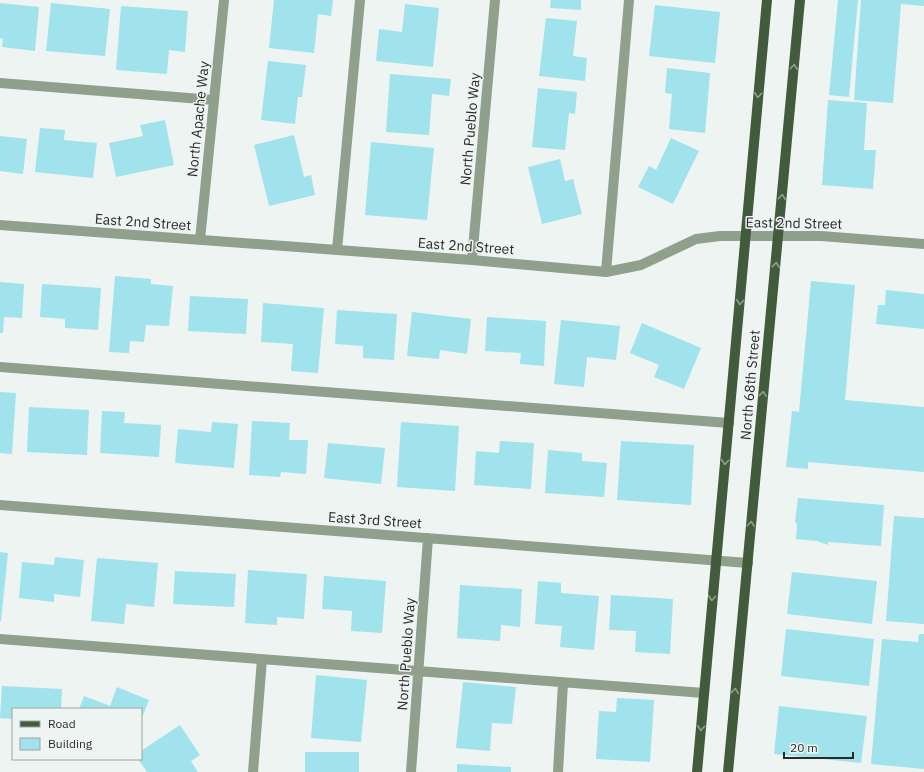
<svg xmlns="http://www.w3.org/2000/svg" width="924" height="772" viewBox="0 0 924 772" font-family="'IBM Plex Sans',sans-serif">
  <rect width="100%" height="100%" fill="#edf4f2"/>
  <!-- building -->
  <path fill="#a0e3ec" d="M274 0H333L331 16 318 14 314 53 269 48Z
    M551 0H581V10L550 8Z
    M838 0H858L849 97 829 95Z
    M861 0H924V6L901 4 893 103 854 100Z
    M0 3 39 7 35 51 2 47 3 39 0 38Z
    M51 3 110 9 105 56 46 51Z
    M405 4 439 8 433 67 376 61 379 29 402 32Z
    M655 5 720 12 715 63 649 56Z
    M121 6 188 11 185 52 169 50 167 74 116 70Z
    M546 18 577 21 573 56 587 58 585 81 539 76Z
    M268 61 306 65 302 97H298L295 124 261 120Z
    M667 68 710 73 705 133 669 129 672 94 665 93Z
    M390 74 451 79 449 96 432 94 429 135 386 132Z
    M538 88 577 92 575 114 569 113 565 150 532 147Z
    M828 100 867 103 864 150H876L873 189 822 185Z
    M165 120 174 165 116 177 109 143 143 136 140 125Z
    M40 128 65 130 64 140 97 143 93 178 35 172Z
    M294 135 304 177 311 175 315 195 269 206 254 145Z
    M0 136 27 139 23 174 0 171Z
    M671 138 699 151 673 204 638 187 649 166 656 170Z
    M371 142 434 148 427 220 365 215Z
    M560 159 565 181 573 179 582 214 542 224 528 167Z
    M115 276 151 279V284L173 286 169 326 146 325 144 342 130 341 129 353 109 352Z
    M811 281 855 285 845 400 924 407V472L808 462V469L786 467 792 411 799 412Z
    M0 282 24 284 22 318 4 317 3 333H0Z
    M42 284 101 288 98 330 65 328V319L40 317Z
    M886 290 924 294V329L876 324 878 305H885Z
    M190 296 248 299 246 334 188 331Z
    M263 303 324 308 318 373 291 371 293 344 261 342Z
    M337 310 397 314 394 360 363 358V346L335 344Z
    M412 312 471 319 467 354 440 350 439 359 407 356Z
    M487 317 546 321 544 366 520 364 521 353 485 351Z
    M561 320 620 326 616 360 587 357 584 387 554 384Z
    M642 323 701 348 684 389 654 377 659 365 630 353Z
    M0 392 16 393 12 454 0 453Z
    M29 407 89 410 87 455 27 452Z
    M102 411 125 412 124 423 161 425 159 457 100 453Z
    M252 421 290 423 289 440H308L306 474 281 472 280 477 249 475Z
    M212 422 238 424 234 468 175 463 178 429 211 432Z
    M401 422 459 426 455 491 397 487Z
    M500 441 534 443 531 489 474 485 476 451 499 453Z
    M621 441 694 445 691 505 617 500Z
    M328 443 385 448 381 484 324 478Z
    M548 450 582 453V461L607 463 604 497 545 493Z
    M798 498 884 505 881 546 828 542V545L817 541 796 539 797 524 795 522Z
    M894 516 924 518V624L886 621Z
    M0 552 8 553 1 621H0Z
    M55 557 84 560 80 597 54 594V602L19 598 22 562 54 565Z
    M97 558 158 563 154 607 126 604 124 624 91 621Z
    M248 570 307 574 304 619 277 617V625L245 623Z
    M175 571 236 574 234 607 173 604Z
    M792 572 877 581 872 624 787 614Z
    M324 576 386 581 382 633 351 631 352 611 322 609Z
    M538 581 561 583V593L599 596 594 650 560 647 562 626 535 624Z
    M460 585 522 589 520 627 501 625 500 641 457 638Z
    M611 595 673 599 670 654 635 652 636 631 609 630Z
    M786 629 874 639 869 686 781 676Z
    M919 634H924V769L871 764 882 639 918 642Z
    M316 675 367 680 361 742 311 738Z
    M463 682 516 687 512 724 492 723 490 751 456 748Z
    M2 686 62 689 61 709H13V719L0 718Z
    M117 687 149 700 141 720V709H79L84 696 110 706Z
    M617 698 654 700 650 762 596 759 599 711 616 712Z
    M779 706 867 716 861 763 774 754Z
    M180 725 200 755 191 761 198 772H147L138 759H141V751Z
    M305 752H359V772H305Z
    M457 764 511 767V772H457Z"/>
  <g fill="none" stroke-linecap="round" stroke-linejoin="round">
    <!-- minor -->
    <path stroke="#919f8d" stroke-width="10" d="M0 83 214 100
      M0 225 472 260 606 272 641 265 696 239 720 236H821L924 244
      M200 240 224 0
      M337 250 360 0
      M472 260 495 0
      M606 272 629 0
      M0 367 729 423
      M0 505 748 563
      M0 639 704 693
      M253 772 262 659
      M411 772 428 538
      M558 772 563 683"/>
    <!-- major -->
    <path stroke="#425b3c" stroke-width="10" d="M697 772 767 0
      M728 772 800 0"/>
  </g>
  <!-- one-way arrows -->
  <defs><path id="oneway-chevron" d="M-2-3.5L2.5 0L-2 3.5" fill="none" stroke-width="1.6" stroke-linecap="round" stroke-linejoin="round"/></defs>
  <g stroke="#8fa08e">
    <use href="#oneway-chevron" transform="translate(794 67) rotate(-85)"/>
    <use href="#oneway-chevron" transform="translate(758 95) rotate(95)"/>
    <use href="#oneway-chevron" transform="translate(782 197) rotate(-85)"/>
    <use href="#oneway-chevron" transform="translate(776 265) rotate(-84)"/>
    <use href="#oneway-chevron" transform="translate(740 302) rotate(95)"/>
    <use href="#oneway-chevron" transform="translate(763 394) rotate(-84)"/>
    <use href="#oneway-chevron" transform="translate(725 462) rotate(96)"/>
    <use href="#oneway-chevron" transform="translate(751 524) rotate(-85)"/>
    <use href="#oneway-chevron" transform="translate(712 598) rotate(95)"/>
    <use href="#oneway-chevron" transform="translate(735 691) rotate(-84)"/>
    <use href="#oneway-chevron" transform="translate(701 728) rotate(95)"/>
  </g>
  <g text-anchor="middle" stroke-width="3" stroke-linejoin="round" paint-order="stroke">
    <!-- street labels -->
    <g font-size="14" fill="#292b2a" stroke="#edf4f2">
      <text transform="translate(198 119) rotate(-84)" y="5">North Apache Way</text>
      <text transform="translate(470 129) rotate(-85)" y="5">North Pueblo Way</text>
      <text transform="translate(143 222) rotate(4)" y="5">East 2nd Street</text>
      <text transform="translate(794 223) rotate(1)" y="5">East 2nd Street</text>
      <text transform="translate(466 246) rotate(4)" y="5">East 2nd Street</text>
      <text transform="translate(750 385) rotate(-85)" y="5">North 68th Street</text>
      <text transform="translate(375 520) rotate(4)" y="5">East 3rd Street</text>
      <text transform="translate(406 654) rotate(-86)" y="5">North Pueblo Way</text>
    </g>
  </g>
  <!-- legend -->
  <rect x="12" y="708" width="130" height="52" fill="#edf4f2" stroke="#9fa4a2"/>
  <rect x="20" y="721" width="20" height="6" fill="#425b3c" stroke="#9fa4a2"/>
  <text x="48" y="728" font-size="12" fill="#292b2a">Road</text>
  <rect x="20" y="738" width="20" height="12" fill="#a0e3ec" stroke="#9fa4a2"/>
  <text x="48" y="748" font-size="12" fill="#292b2a">Building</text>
  <!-- scale -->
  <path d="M784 752v6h69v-6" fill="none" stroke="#292b2a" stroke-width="2"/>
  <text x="790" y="752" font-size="12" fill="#292b2a" stroke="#edf4f2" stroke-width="3" paint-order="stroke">20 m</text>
</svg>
